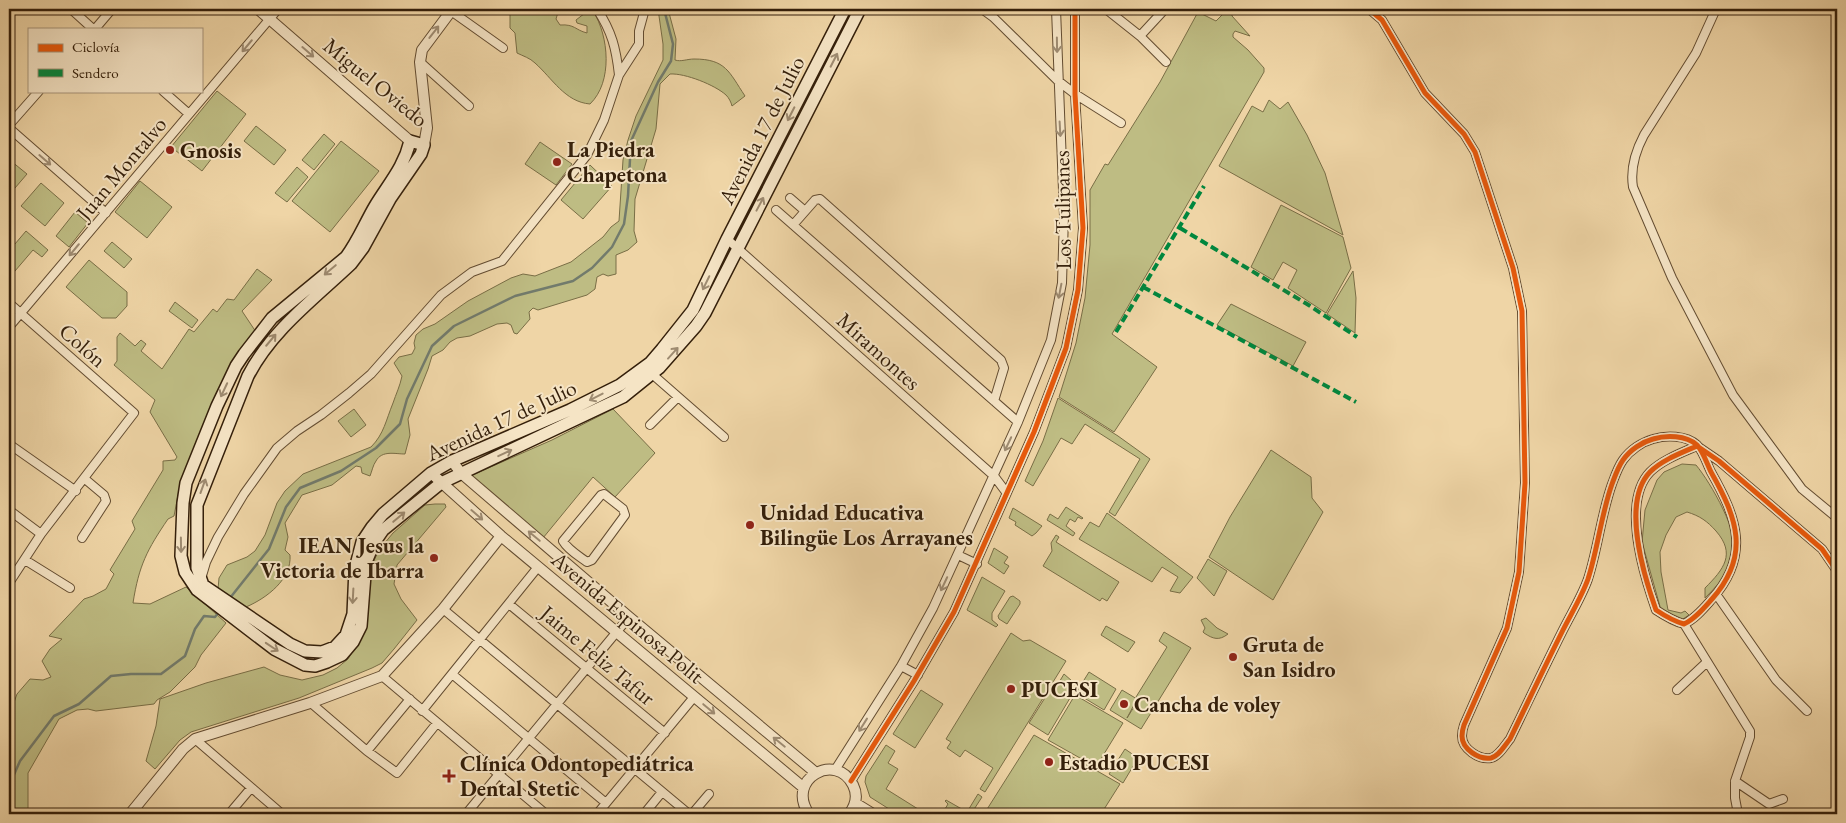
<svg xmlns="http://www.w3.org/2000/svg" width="1846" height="823" viewBox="0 0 1846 823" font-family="'EB Garamond',serif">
  <rect width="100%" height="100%" fill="#efd5a6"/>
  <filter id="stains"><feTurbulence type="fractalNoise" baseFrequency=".004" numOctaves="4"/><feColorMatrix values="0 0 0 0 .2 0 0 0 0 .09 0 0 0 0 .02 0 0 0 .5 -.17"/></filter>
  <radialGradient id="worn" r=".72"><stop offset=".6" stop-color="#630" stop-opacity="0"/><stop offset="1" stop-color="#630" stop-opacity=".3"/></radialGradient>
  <!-- green -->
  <path fill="#bebc83" stroke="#796e46" d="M510 9H559L556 19 560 25C575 24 575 30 587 33V26L577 23 576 20 589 10 593 11C609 36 613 82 590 104 565 102 552 78 535 63 530 58 523 56 517 53L515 33 510 28Z
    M658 9H668L676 39 675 60C681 62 687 59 694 59 726 59 729 72 745 96L732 106C731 102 729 98 726 95 715 85 685 73 670 74L660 84 656 129 635 199 634 231 637 242 628 250 616 255V274L608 276 603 274 597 277 595 289 587 295 538 310 533 308 529 312 530 319 517 334 514 333 511 325 507 323 497 324 470 336 457 338 450 342 443 350 432 356 428 369 408 419 410 435 405 454C395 454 382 450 376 461 373 465 372 471 370 476L362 473 361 467 356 466 332 485 302 495 285 523 288 537 285 550 290 555C292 579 267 598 246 607L218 589 219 578 227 565 247 557 255 551 265 535 277 503 285 491 303 474 371 447C384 434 386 420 393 403 396 394 400 386 402 376L394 363 399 357 412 354 415 348 414 343 416 335 423 329 435 324 468 301 511 278 523 274 535 276 571 262 603 237 611 227 619 221 623 160 628 140 636 116 663 60V44Z
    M1227 10 1232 12V16L1250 36 1235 31 1233 34V37L1248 50 1264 68V72L1112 334 1157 367 1114 432 1059 397 1076 343 1085 298 1090 245V190L1105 164 1108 165 1160 82 1198 12 1216 21Z
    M217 91 246 114 202 171 171 147Z
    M1269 100 1280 109 1288 102 1307 135 1325 173 1343 235 1219 166 1252 106 1263 112Z
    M256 126 286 150 274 165 244 141Z
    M324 134 335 144 314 170 302 160Z
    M341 141 379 171 330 232 292 201Z
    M540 142 572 164 556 185 525 164Z
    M11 161 27 174 9 195V164Z
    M590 165 612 186 583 219 561 200Z
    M297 167 308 177 287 202 275 193Z
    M140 181 172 207 147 238 115 212Z
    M41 183 64 203 45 226 21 206Z
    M1281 205 1343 237 1351 268 1326 313 1288 288 1297 270 1283 262 1273 280 1251 267Z
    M75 212 88 223 69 247 56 236Z
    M26 231 48 250 42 257 33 250 9 278V251Z
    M112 242 132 259 124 268 104 251Z
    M89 260 127 292V306L116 318H102L66 287Z
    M257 269 272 280 242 311 256 332 184 474 179 490 174 516 168 519C147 550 139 565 133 603L150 604 186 587 226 623 201 655 195 667 170 692 157 700 154 704 96 711 88 709 77 710 59 719 28 773V814H9V707L12 708 17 694 30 679 43 680 51 677 42 661 50 649 62 639 49 636 84 599 93 596 106 589 114 574 110 570 135 529 132 521 163 470V461L175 460 177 457 150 412 155 400 114 365 117 361V337L120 333 135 346 141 340 146 344 141 351 162 369 189 329 194 332 213 309 217 312 227 299 234 300Z
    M1353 271 1356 298 1355 333 1327 314Z
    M175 302 198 320 192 328 169 311Z
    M1231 304 1306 342 1293 366 1217 325Z
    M1058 398 1118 436 1150 459 1115 516 1109 512 1140 459 1085 424 1072 444 1061 438 1033 486 1025 481 1043 441Z
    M354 409 366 425 351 437 338 421Z
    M613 409 655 453 615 497 593 477 543 538 470 476 552 440Z
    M1271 450 1311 477 1312 498 1323 512 1273 600 1209 557 1230 517Z
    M1682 464 1696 465C1711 483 1740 534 1735 557 1731 571 1715 588 1705 598V588C1724 569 1736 554 1716 531 1707 521 1700 516 1687 512L1676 517 1666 535 1660 552 1661 572 1668 610 1681 613 1685 611 1689 615 1680 621 1661 610 1642 542 1645 510 1657 480 1664 472Z
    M435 504H445L446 507 397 565 394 584 401 599 417 620 394 649 382 663 372 668 299 698 191 732 180 740 155 769 146 761 156 726 160 699 206 683 264 667 280 675 302 680 323 675 337 668 348 659 365 632 372 565 379 550 393 533 425 505Z
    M1066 507 1083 518 1082 519 1078 517 1075 522 1070 519 1066 526 1075 533 1073 536 1047 520 1050 514 1058 519Z
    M1013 508 1042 526 1036 533 1032 536 1015 525 1016 522 1009 518Z
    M1107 513 1193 577 1180 593 1170 591 1178 577 1162 567 1152 582 1079 539 1090 522 1099 527Z
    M1056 535 1059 537 1056 542 1119 582 1107 601 1102 598 1100 601 1043 566 1052 551 1051 543Z
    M994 548 1008 557 1004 563 1009 566 1004 574 988 563Z
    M1208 559 1227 571 1214 596 1197 578Z
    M982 577 1005 591 992 613V620L998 625 996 627 967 610Z
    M1013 596 1020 601V604L1007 624 999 619 998 616 1010 597Z
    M1206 618 1217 628 1228 634C1219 641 1213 639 1204 633L1203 632 1205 628 1201 620Z
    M1106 626 1135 642 1128 652 1101 635Z
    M1164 632 1191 648 1141 729 1110 710 1122 690 1137 699 1127 718 1139 699 1136 697 1167 647 1159 641Z
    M1011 633 1023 641 1030 640 1066 661 985 792 980 789 993 768 965 750 960 757 947 748 951 742 946 739Z
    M1089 672 1116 689 1104 710 1076 693Z
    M1064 674 1072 681 1070 686 1073 688 1071 691 1073 693 1048 735 1029 723 1055 682 1058 684Z
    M921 690 943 704 915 748 893 734Z
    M1075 695 1123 723 1096 767 1048 740Z
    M1034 735 1120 784 1101 814H984Z
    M886 745 895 751 888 763 898 769 886 789 926 814H897L870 797 865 782 866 776Z
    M1125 749 1138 758 1123 783 1109 774Z
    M978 794 982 797 971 814H936L937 812 942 814 948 804 945 801 946 800 967 812Z"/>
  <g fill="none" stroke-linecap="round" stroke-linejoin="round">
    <!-- stream -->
    <path stroke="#727b6c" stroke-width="2.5" d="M230 598 269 549 286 507 300 488 341 471 376 448 400 424 407 399 432 346 454 326 515 296 573 281 592 268 612 247 624 224 628 196 631 141 658 82 671 61 673 44 664 9
      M9 786 20 761 54 716 79 704 111 676 131 674H161L185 656 195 629 204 616 215 617 219 612"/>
    <defs>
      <path id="minor" d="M71 9 93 29
        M597 9C612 32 616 48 619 75
        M982 9 993 17 1057 80 1075 94 1121 123
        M1106 9 1140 36 1166 62
        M1369 9 1382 20 1425 93 1464 134 1475 152 1513 268 1522 311 1525 483 1519 572 1507 628 1464 725C1463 728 1462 733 1462 736 1462 749 1479 760 1491 758 1499 756 1505 745 1510 739 1528 702 1545 666 1563 630 1571 614 1582 596 1588 579 1598 548 1601 515 1612 484 1615 476 1618 467 1623 460 1630 450 1642 442 1653 439 1666 435 1686 435 1697 445 1703 451 1707 464 1711 472 1737 518 1751 555 1712 599 1704 608 1695 619 1684 624 1673 621 1665 616 1656 610 1644 576 1621 502 1650 472 1662 460 1681 453 1697 446L1719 461 1822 549 1837 571
        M1716 9 1696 53 1644 135C1635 152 1630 168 1633 187L1672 278 1733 395 1802 489 1837 518
        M451 11 503 48
        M95 29 112 9
        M1140 36 1165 9
        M420 62 469 106
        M163 91 189 114
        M9 125 39 91
        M9 128 106 213
        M790 198 805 211
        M776 210 1018 422
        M793 225 815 200 820 199 1001 360 1004 368 994 401
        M727 239 994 476 1006 492
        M9 303 134 413 41 534 9 583
        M9 327 278 9
        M652 374 724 437
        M650 425 678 397
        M9 444 76 491
        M604 494 623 509 625 515 592 560 587 562C579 556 568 550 563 541L601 495Z
        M9 510 41 534
        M82 538 106 501 104 495 85 479
        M958 555 977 564
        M25 560 70 588
        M201 579 206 562 218 537 244 494 277 448 297 431 321 415 349 393 371 374 441 295 472 272 502 261 587 155 604 120 619 75 639 44V31L645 9
        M1716 594 1776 680 1807 711
        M509 604 665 733
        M443 609 689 814
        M1684 624 1750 731V737L1735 781V798L1738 814
        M901 666 918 675
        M452 674 606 803
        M382 676 546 814
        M1677 690 1707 662
        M311 703 367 751 397 773 437 723
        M422 711 538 567
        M195 739 282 814
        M367 751 410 699
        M835 770 901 666 933 608 1018 422 1051 340 1062 283 1064 216 1056 9
        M851 781 914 681 954 612 1034 432 1066 348 1078 290 1083 228 1075 94V9
        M1735 781 1769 804 1783 799
        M229 814 251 788
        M466 814 629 617
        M597 814 694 697
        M644 814 662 792
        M692 814 709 794"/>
      <path id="tertiary" d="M258 9 410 141
        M424 145 427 128 420 62 422 50 451 11 448 9
        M452 461 461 473 629 617 816 773
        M431 473 501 536 804 788
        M855 803 873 814
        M130 814 183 749 195 739 310 703 382 676 443 609 501 536
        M809 814C785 779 836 751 853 785 858 795 856 805 849 814"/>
      <path id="secondary" d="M845 9 727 239 693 310 662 349 650 363 620 385 570 410 452 461 431 473 383 514 372 527 362 542 355 569 353 614 346 635 335 647 322 652 305 651 290 644 203 585 197 568V505L248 376C272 330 314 299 351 264L363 248 390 199 421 154 424 145 410 141C404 167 389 183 375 206 365 223 358 241 346 257L272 318 244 354 236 366 217 406 186 483 183 503 181 556 185 572 197 590 274 649 305 665 315 666 327 662 342 655 353 642 361 626 366 562 374 543 383 530 441 483 623 397 659 368 696 326 705 313 860 9"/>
    </defs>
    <!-- minor casing -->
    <use href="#minor" stroke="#634c31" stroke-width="10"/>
    <!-- tertiary casing -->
    <use href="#tertiary" stroke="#634c31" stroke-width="12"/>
    <!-- secondary casing -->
    <use href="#secondary" stroke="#341f0a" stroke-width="14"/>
    <!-- minor -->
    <use href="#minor" stroke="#f5e4c5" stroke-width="8"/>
    <!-- tertiary -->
    <use href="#tertiary" stroke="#f5e4c5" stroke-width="10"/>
    <!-- secondary -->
    <use href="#secondary" stroke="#f5e4c5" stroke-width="11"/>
    <!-- quiet -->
    <path stroke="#00873e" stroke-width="4" stroke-dasharray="8 4" stroke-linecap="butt" d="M1180 228 1307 304 1357 337
      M1143 287 1356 402
      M1116 332 1204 186"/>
    <defs>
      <path id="cycleway" d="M1369 9 1382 20 1425 93 1464 134 1475 152 1513 268 1522 311 1525 483 1519 572 1507 628 1464 725C1463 728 1462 733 1462 736 1462 749 1479 760 1491 758 1499 756 1505 745 1510 739 1528 702 1545 666 1563 630 1571 614 1582 596 1588 579 1598 548 1601 515 1612 484 1615 476 1618 467 1623 460 1630 450 1642 442 1653 439 1666 435 1686 435 1697 445 1703 451 1707 464 1711 472 1737 518 1751 555 1712 599 1704 608 1695 619 1684 624 1673 621 1665 616 1656 610 1644 576 1621 502 1650 472 1662 460 1681 453 1697 446L1719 461 1822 549 1837 571
        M851 781 914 681 954 612 1034 432 1066 348 1078 290 1083 228 1075 94V9"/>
    </defs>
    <!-- cycleway casing -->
    <use href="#cycleway" stroke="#f5e4c5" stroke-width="8"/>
    <!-- cycleway -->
    <use href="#cycleway" stroke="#e8590c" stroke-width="5"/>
  </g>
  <!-- one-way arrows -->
  <defs><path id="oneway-shaft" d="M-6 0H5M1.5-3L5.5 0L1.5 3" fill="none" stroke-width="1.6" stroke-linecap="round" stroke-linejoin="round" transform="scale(1.25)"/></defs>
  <g stroke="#9e8b71">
    <use href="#oneway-shaft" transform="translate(434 32) rotate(-52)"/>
    <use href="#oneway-shaft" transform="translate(1057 45) rotate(89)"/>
    <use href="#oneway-shaft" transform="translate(247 46) rotate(130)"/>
    <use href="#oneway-shaft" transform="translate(308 52) rotate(41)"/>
    <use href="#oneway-shaft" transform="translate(834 60) rotate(-63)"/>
    <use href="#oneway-shaft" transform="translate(791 114) rotate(117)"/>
    <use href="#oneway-shaft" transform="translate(1060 129) rotate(87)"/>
    <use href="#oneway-shaft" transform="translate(45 160) rotate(41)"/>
    <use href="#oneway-shaft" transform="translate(760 204) rotate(-62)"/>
    <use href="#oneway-shaft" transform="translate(74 250) rotate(130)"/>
    <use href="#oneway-shaft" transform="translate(330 270) rotate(140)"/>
    <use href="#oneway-shaft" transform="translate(706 283) rotate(116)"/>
    <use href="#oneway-shaft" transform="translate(1060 291) rotate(101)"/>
    <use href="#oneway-shaft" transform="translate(271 340) rotate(-50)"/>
    <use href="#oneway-shaft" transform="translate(673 353) rotate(-48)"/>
    <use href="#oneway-shaft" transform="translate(224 390) rotate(115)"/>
    <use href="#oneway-shaft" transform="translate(596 397) rotate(153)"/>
    <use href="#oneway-shaft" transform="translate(1008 444) rotate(115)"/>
    <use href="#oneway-shaft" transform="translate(505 453) rotate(-25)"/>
    <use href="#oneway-shaft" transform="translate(203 486) rotate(-70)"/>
    <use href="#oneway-shaft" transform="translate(477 515) rotate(41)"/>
    <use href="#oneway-shaft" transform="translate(399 517) rotate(-40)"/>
    <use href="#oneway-shaft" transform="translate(534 536) rotate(-140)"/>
    <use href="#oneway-shaft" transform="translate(181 545) rotate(89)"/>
    <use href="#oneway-shaft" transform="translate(944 584) rotate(115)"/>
    <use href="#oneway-shaft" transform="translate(353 596) rotate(93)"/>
    <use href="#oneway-shaft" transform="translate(272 647) rotate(34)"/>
    <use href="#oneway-shaft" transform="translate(709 709) rotate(40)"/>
    <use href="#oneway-shaft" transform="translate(863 725) rotate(122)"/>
    <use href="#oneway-shaft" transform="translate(779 742) rotate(-141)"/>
  </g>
  <!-- markers -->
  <g fill="#8f2418" stroke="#f5e4c5" stroke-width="2">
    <circle cx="170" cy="150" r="5"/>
    <circle cx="557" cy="162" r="5"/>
    <circle cx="750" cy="525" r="5"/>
    <circle cx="434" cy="558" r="5"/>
    <circle cx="1233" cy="657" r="5"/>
    <circle cx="1011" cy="689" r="5"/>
    <circle cx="1124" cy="704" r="5"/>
    <circle cx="1049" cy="762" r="5"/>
    <path d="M446.5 768.5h5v5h5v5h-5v5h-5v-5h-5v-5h5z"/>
  </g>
  <g text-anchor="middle" stroke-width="4" stroke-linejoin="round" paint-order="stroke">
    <!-- street labels -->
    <g font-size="22" fill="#341f0a" stroke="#f5e4c5">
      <text transform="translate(376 82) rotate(39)" y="8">Miguel Oviedo</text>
      <text transform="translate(761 130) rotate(-63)" y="8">Avenida 17 de Julio</text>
      <text transform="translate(121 168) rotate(-50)" y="8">Juan Montalvo</text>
      <text transform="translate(1062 210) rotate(-91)" y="8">Los Tulipanes</text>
      <text transform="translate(83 345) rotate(41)" y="8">Colón</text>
      <text transform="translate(879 351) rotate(42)" y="8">Miramontes</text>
      <text transform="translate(501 420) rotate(-25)" y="8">Avenida 17 de Julio</text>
      <text transform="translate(628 617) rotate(40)" y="8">Avenida Espinosa Polit</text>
      <text transform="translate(598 655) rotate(40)" y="8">Jaime Feliz Tafur</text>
    </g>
    <!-- poi labels -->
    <g font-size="22" font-weight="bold" fill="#341f0a" stroke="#f5e4c5" text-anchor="start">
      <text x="567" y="157">La Piedra<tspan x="567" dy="25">Chapetona</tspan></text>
      <text x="180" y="158">Gnosis</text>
      <text x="760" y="520">Unidad Educativa<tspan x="760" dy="25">Bilingüe Los Arrayanes</tspan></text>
      <text x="424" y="553" text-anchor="end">IEAN Jesus la<tspan x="424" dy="25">Victoria de Ibarra</tspan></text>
      <text x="1243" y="652">Gruta de<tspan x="1243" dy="25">San Isidro</tspan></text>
      <text x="1021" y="697">PUCESI</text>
      <text x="1134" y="712">Cancha de voley</text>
      <text x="1059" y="770">Estadio PUCESI</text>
      <text x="460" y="771">Clínica Odontopediátrica<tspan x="460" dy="25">Dental Stetic</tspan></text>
    </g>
  </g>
  <!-- margin -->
  <rect width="1846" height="823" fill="none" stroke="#efd5a6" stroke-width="30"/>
  <rect x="10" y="10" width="1826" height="803" fill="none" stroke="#341f0a" stroke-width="2.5"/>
  <rect x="15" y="15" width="1816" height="793" fill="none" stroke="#341f0a"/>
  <!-- legend -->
  <rect x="28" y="28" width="175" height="65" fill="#f5e4c5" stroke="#a8957a"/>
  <rect x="38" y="44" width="25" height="8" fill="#e8590c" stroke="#a8957a"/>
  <text x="72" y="52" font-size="15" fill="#341f0a">Ciclovía</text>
  <rect x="38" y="69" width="25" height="8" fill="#00873e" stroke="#a8957a"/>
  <text x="72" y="78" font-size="15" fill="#341f0a">Sendero</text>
  <rect width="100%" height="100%" filter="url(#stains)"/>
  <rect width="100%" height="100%" fill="url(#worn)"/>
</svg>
